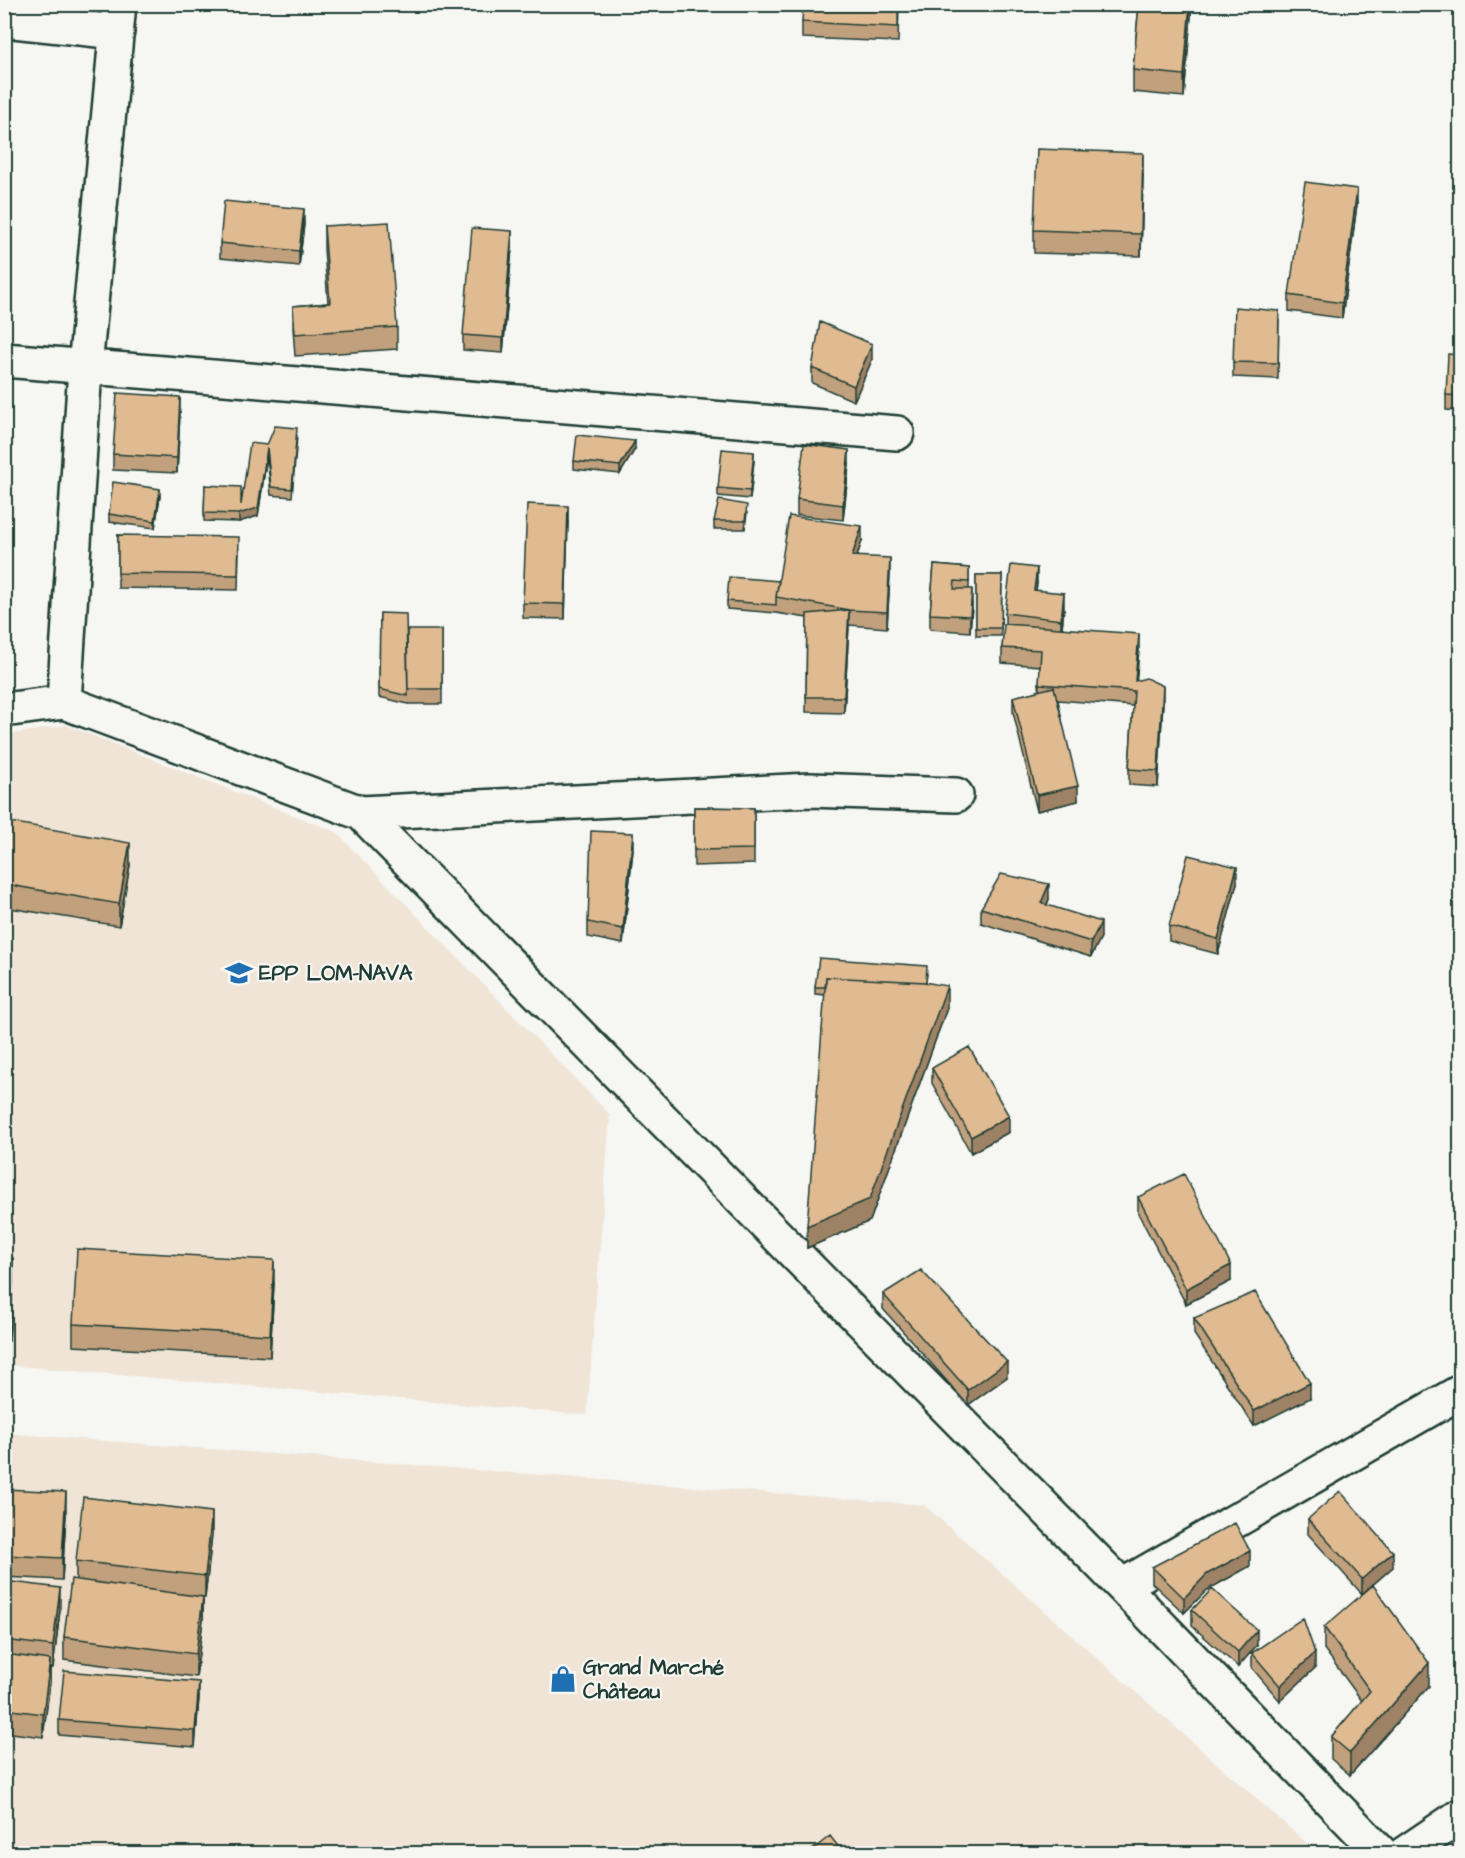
<svg xmlns="http://www.w3.org/2000/svg" width="1465" height="1858" viewBox="0 0 1465 1858" font-family="'Architects Daughter',sans-serif">
  <rect width="100%" height="100%" fill="#f6f6f2"/>
  <filter id="ink" filterUnits="userSpaceOnUse"><feTurbulence type="fractalNoise" baseFrequency=".0167" numOctaves="2"/><feDisplacementMap in="SourceGraphic" scale="12" xChannelSelector="R" yChannelSelector="G"/><feConvolveMatrix kernelMatrix="1 2 1 2 8 2 1 2 1" color-interpolation-filters="sRGB"/></filter>
  <g filter="url(#ink)">
    <!-- built -->
    <path fill="#efe4d5" d="M66 725 336 832 610 1115 587 1415 5 1365V735Z
      M4 1433 924 1505 1318 1853H5Z"/>
    <g fill="none" stroke-linecap="round" stroke-linejoin="round">
      <defs>
        <path id="minor" d="M4 20 117 32
          M4 360 897 433
          M64 702 85 368 119 4
          M4 710 64 702 361 813 1122 1586 1382 1854
          M361 813 810 790 956 795
          M1122 1586 1460 1392
          M1404 1854 1460 1816"/>
      </defs>
      <!-- minor casing -->
      <use href="#minor" stroke="#1f3d34" stroke-width="38"/>
      <!-- minor -->
      <use href="#minor" stroke="#f6f6f2" stroke-width="33"/>
    </g>
    <!-- wall -->
    <path fill="#c1a07d" stroke="#1f3d34" stroke-width="1.5" d="M899 4 898 42 802 38V22Z
      M1139 4H1192L1184 97 1133 92V70Z
      M1143 175 1141 256 1034 253V230Z
      M1357 204 1342 318 1289 311V295Z
      M304 224 299 266 220 258V243Z
      M324 226 397 327V349L295 356 293 328V306L328 303 324 249Z
      M512 247 503 353 463 350V335Z
      M1279 311 1278 379 1233 377V362Z
      M1461 355V411L1446 410V395Z
      M872 360 854 401 812 383V368Z
      M180 412 177 473 113 470V454Z
      M297 436 292 497 271 495 267 456 258 516 239 522 204 521 205 485 241 505 267 445Z
      M635 449 620 474 574 469V461Z
      M754 460 750 499 718 496V488Z
      M849 465 843 520 797 515V499Z
      M160 496 155 528 109 522V514Z
      M747 513 745 529H714V521Z
      M568 521 565 619 523 618V603Z
      M118 535 239 552 238 590 118 588Z
      M862 541 857 556 890 573 887 628 849 625 844 713 806 712 807 618 776 613 727 609V601L779 581Z
      M934 565 969 568V589L972 605 970 632 930 629V614Z
      M976 575H1002L1001 636H976Z
      M1037 583 1036 590 1064 609 1062 628 1139 649 1136 681 1163 701 1158 787 1129 785V769L1133 706 1058 700 1078 801 1037 811 1013 712V697L1039 691 1040 666 1002 663V648L1005 624V613Z
      M380 613 408 680 442 630V704H408V703V704L379 697Z
      M694 807 754 808V864L694 866Z
      M4 821 130 865 119 926 4 907Z
      M633 849 623 944 588 937V922Z
      M1237 883 1218 954 1169 941V926Z
      M1049 899 1047 905 1101 937 1091 957 981 923V908Z
      M927 974 926 982 947 1008 870 1221 807 1248 825 995 815 994V987Z
      M932 1068 1009 1132 971 1153 932 1083Z
      M1138 1197 1231 1281 1186 1304 1138 1213Z
      M4 1257 13 1280 9 1341 4 1340Z
      M274 1283 270 1357 73 1346V1324Z
      M883 1294 1007 1377 968 1405 883 1309Z
      M1194 1318 1310 1398 1254 1426 1194 1334Z
      M4 1489 66 1514 62 1580 4 1577Z
      M1308 1519 1393 1567 1362 1594 1308 1534Z
      M212 1534 205 1598H203V1619L196 1677 64 1660V1637L76 1580V1561Z
      M1250 1566 1207 1590 1184 1613 1152 1583V1567Z
      M4 1581 60 1610 53 1668H50V1682L43 1737 4 1732Z
      M1192 1610 1257 1645 1238 1667 1192 1626Z
      M1324 1627 1429 1686 1350 1775 1331 1759V1737L1362 1701 1324 1649Z
      M1252 1653 1315 1668 1280 1701 1252 1668Z
      M199 1697 195 1747 59 1735V1720Z"/>
    <!-- shaded-wall -->
    <path fill="#9d8266" stroke="#1f3d34" stroke-width="1.5" d="M1190 4H1192L1184 97V75Z
      M1143 153V175L1141 256V234Z
      M1357 189V204L1342 318V303Z
      M304 209V224L299 266V251Z
      M512 231V247L503 353V338Z
      M872 344V360L854 401V386Z
      M180 397V412L177 473V458Z
      M635 441V449L620 474V466Z
      M267 448V456L258 516 239 522V514Z
      M849 450V465L843 520V505Z
      M754 452V460L750 499V491Z
      M160 489V496L155 528V521Z
      M568 506V521L565 619V604Z
      M862 526V541L852 571V556Z
      M890 558V573L887 628V612Z
      M1037 568V583L1034 605V590Z
      M972 589V605L970 632V616Z
      M1064 593V609L1061 636V620Z
      M849 610V625L844 713V697Z
      M1139 634V649L1135 696V681Z
      M1163 686V701L1158 787V771Z
      M1078 786V801L1037 811V795Z
      M633 833V849L623 944V929Z
      M130 843V865L119 926V904Z
      M1237 867V883L1218 954V939Z
      M1049 884V899L1041 919V903Z
      M1101 922V937L1091 957V942Z
      M947 986V1008L870 1221 807 1248V1226Z
      M1009 1116V1132L971 1153V1137Z
      M13 1258V1280L9 1341V1318Z
      M274 1260V1283L270 1357V1335Z
      M1231 1265V1281L1186 1304V1289Z
      M1007 1362V1377L968 1405V1390Z
      M1310 1383V1398L1254 1426V1411Z
      M66 1492V1514L62 1580V1558Z
      M212 1512V1534L205 1598V1576Z
      M1250 1551V1566L1207 1590 1184 1613V1598L1207 1574Z
      M1393 1552V1567L1362 1594V1579Z
      M60 1588V1610L53 1668V1646Z
      M203 1597V1619L196 1677V1654Z
      M1257 1630V1645L1238 1667V1652Z
      M1315 1653V1668L1280 1701V1686Z
      M50 1660V1682L43 1737V1714Z
      M1429 1663V1686L1350 1775V1753Z
      M199 1682V1697L195 1747V1731Z"/>
    <!-- building -->
    <path fill="#e0ba91" stroke="#1f3d34" stroke-width="1.5" d="M803 4H898V27L802 22Z
      M1139 4H1190L1184 75 1133 70Z
      M1037 149 1143 153 1141 234 1034 230Z
      M1305 182 1357 189 1342 303 1289 295Z
      M224 201 304 209 299 251 220 243Z
      M389 222 397 327 295 334 293 306 330 303 324 226Z
      M472 228 512 231 503 338 463 335Z
      M1235 307 1279 311 1278 363 1233 362Z
      M820 322 872 344 854 386 812 368Z
      M1448 354 1461 355V396L1446 395Z
      M117 393 180 397 177 458 113 454Z
      M275 426 297 428 292 489 271 487 267 448 258 508 239 514 204 513 205 485 241 487V505L250 443 267 445Z
      M577 435 635 441 620 466 574 461Z
      M804 444 849 450 843 505 797 499Z
      M722 449 754 452 750 491 718 488Z
      M113 482 160 489 155 521 109 514Z
      M719 500 747 505 745 521H714Z
      M527 504 568 506 565 604 523 603Z
      M789 516 862 526 852 556 890 558 887 612 849 610 844 697H806L807 614 849 610 776 597Z
      M118 535 239 537 238 575 118 573Z
      M934 565 969 568V582L955 581 954 589H972L970 616 930 614Z
      M1011 565 1037 568 1034 590 1064 593 1061 620 1005 613Z
      M976 575H1002L1001 628H976Z
      M729 577 779 581 776 597V605L727 601Z
      M380 613 406 614 408 696 379 689Z
      M1004 624 1139 634 1135 681 1146 678 1163 686 1158 771 1129 769 1134 691 1039 684 1041 650 1002 648Z
      M407 630H442V689H408Z
      M1054 687 1078 786 1037 795 1013 697Z
      M694 807 754 808V849L694 850Z
      M4 821 130 843 119 904 4 884Z
      M591 831 633 833 623 929 588 922Z
      M1188 855 1237 867 1218 939 1169 926Z
      M1001 874 1049 884 1041 903 1101 922 1091 942 981 908Z
      M819 958 927 966 926 982 826 977V987H815Z
      M826 977 924 982 947 986 870 1199 807 1226Z
      M969 1047 1009 1116 971 1137 932 1068Z
      M1184 1174 1231 1265 1186 1289 1138 1197Z
      M77 1249 274 1260 270 1335 73 1324Z
      M4 1257 13 1258 9 1318H4Z
      M921 1270 1007 1362 968 1390 883 1294Z
      M1255 1292 1310 1383 1254 1411 1194 1318Z
      M4 1489 66 1492 62 1558 4 1555Z
      M1340 1491 1393 1552 1362 1579 1308 1519Z
      M83 1497 212 1512 205 1576 76 1561Z
      M1235 1523 1250 1551 1207 1574 1184 1598 1152 1567Z
      M71 1579 203 1597 196 1654 64 1637Z
      M4 1581 60 1588 53 1646 4 1640Z
      M1373 1585 1429 1663 1350 1753 1331 1737 1370 1691 1324 1627Z
      M1212 1589 1257 1630 1238 1652 1192 1610Z
      M1303 1618 1315 1653 1280 1686 1252 1653Z
      M4 1654 50 1660 43 1714 4 1709Z
      M64 1671 199 1682 195 1731 59 1720Z
      M830 1836 844 1854H807Z"/>
  </g>
  <!-- icons -->
  <defs>
    <symbol id="school-bare" viewBox="-9 -9 18 18"><path d="M0-5L7-2L0 1L-7-2ZM-4 1L0 2.5L4 1V4Q0 6-4 4Z" fill="#1f6fb2" stroke="#f6f6f2" stroke-width="2.5" paint-order="stroke"/></symbol>
    <symbol id="shop-bare" viewBox="-9 -9 18 18"><path d="M-5-2.5h2.3a2.7 3.5 0 0 1 5.4 0H5L5.5 6h-11ZM-1.5-2.5h3a1.5 2.3 0 0 0-3 0Z" fill="#1f6fb2" stroke="#f6f6f2" stroke-width="2.5" paint-order="stroke"/></symbol>
  </defs>
  <g fill-rule="evenodd">
    <use href="#school-bare" x="220" y="954" width="38" height="38"/>
    <use href="#shop-bare" x="544" y="1660" width="38" height="38"/>
  </g>
  <g text-anchor="middle" stroke-width="4.5" stroke-linejoin="round" paint-order="stroke">
    <!-- poi labels -->
    <g font-size="21" font-weight="bold" fill="#1f3d34" stroke="#f6f6f2" text-anchor="start">
      <text x="259" y="980">EPP LOM-NAVA</text>
      <text x="583" y="1674">Grand Marché<tspan x="583" dy="24">Château</tspan></text>
    </g>
  </g>
  <!-- margin -->
  <rect width="1465" height="1858" fill="none" stroke="#f6f6f2" stroke-width="24"/>
  <rect x="12" y="12" width="1441" height="1834" fill="none" stroke="#1f3d34" stroke-width="2" filter="url(#ink)"/>
</svg>
